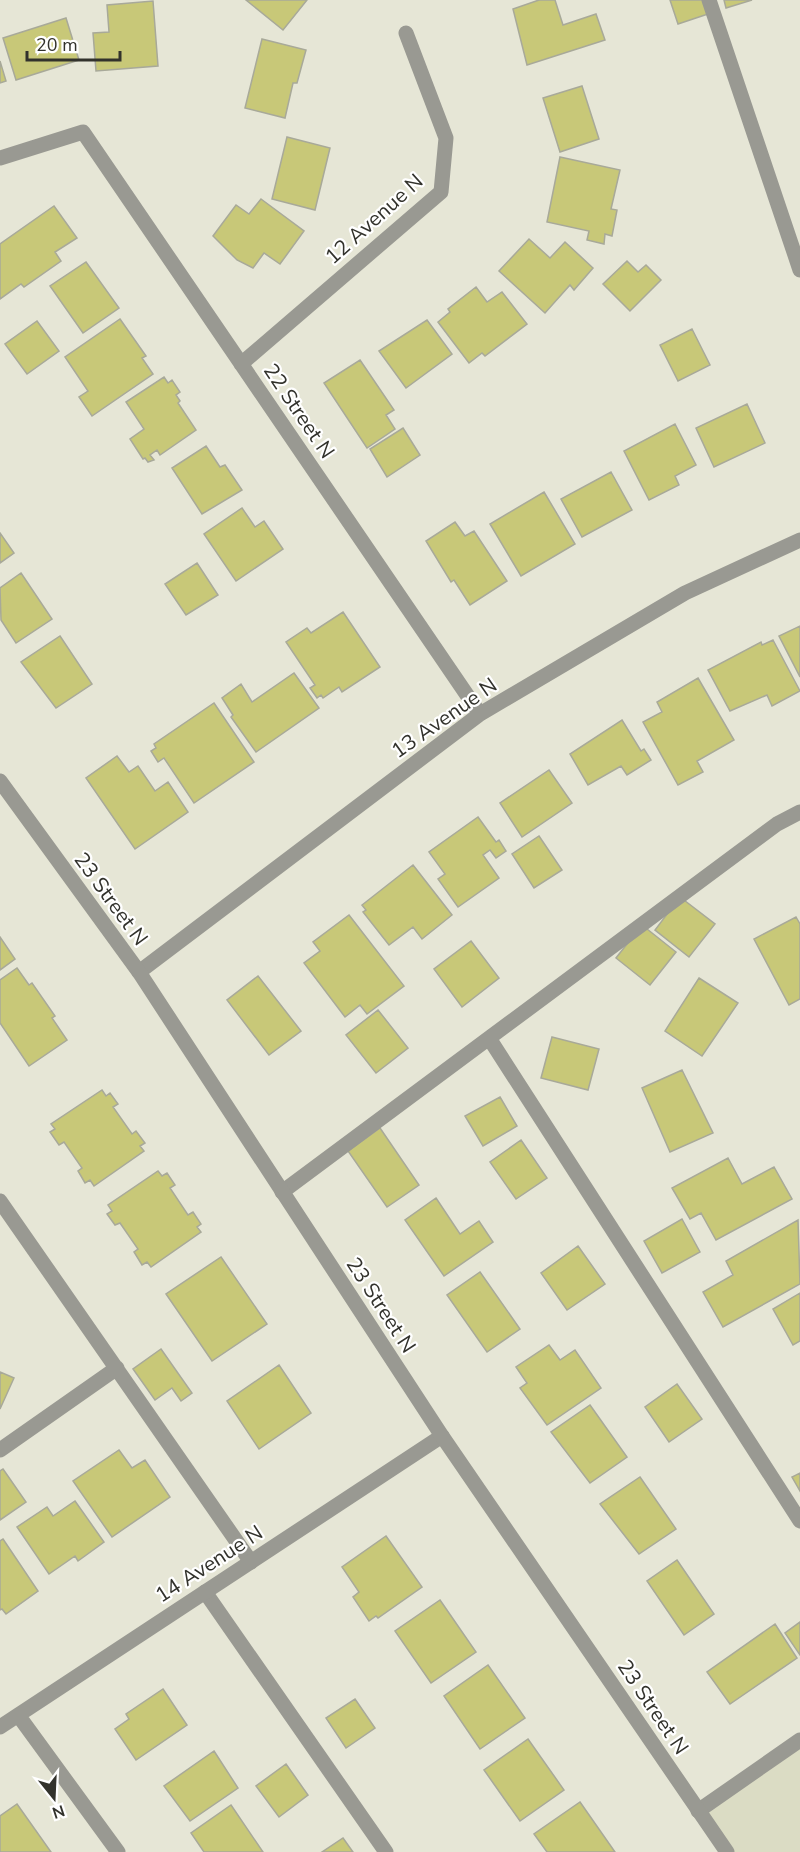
<svg xmlns="http://www.w3.org/2000/svg" width="800" height="1852" viewBox="0 0 800 1852" font-family="'Nunito Sans',sans-serif">
  <rect width="100%" height="100%" fill="#e6e6d6"/>
  <!-- built -->
  <path fill="#dbdcc4" d="M800 1743V1852H727L698 1811Z"/>
  <!-- building -->
  <path fill="#c8c878" stroke="#a8a999" stroke-width="1.5" d="M246 0H307L283 30Z
    M539 0H555L563 25 596 14 605 40 527 65 513 9Z
    M670 0H707L711 13 678 24Z
    M724 0H752L726 8Z
    M153 1 158 66 96 71 93 33 109 32 107 5Z
    M66 18 79 60 16 80 3 38Z
    M262 39 306 50 297 83H293L285 118 245 108Z
    M0 61 6 81 0 83Z
    M582 86 599 139 560 152 543 98Z
    M287 137 330 148 315 210 272 199Z
    M560 157 620 170 611 209 617 210 612 236 605 234 604 244 587 240 589 231 547 222Z
    M261 199 304 231 280 264 264 253 253 268 237 260 213 236 236 205 249 214Z
    M54 206 77 238 55 252 61 261 24 287 21 284 0 299V244Z
    M529 239 550 258 565 242 593 268 574 290 570 285 545 313 499 271Z
    M627 261 638 272 646 265 661 280 630 311 603 284Z
    M86 262 119 308 83 333 50 286Z
    M476 287 487 302 502 292 527 324 485 356 482 353 469 363 438 322 450 312 448 309Z
    M120 319 146 356 142 358 153 374 92 416 79 397 88 391 65 357Z
    M427 320 452 354 406 388 379 351Z
    M37 321 59 351 27 374 5 344Z
    M692 329 710 365 678 381 660 345Z
    M360 360 394 410 386 415 395 429 367 448 324 383Z
    M164 377 168 383 172 380 180 392 176 395 180 401 178 403 196 430 160 455 157 450 150 455 154 460 148 462 145 458 143 459 130 439 144 429 126 402Z
    M747 404 765 443 714 467 696 428Z
    M675 424 696 465 675 476 679 485 649 500 624 451Z
    M403 428 420 455 387 477 370 449Z
    M206 446 220 467 225 465 242 490 202 514 172 468Z
    M611 472 632 510 582 537 561 499Z
    M544 492 575 544 521 576 490 524Z
    M242 508 255 527 264 521 283 549 236 581 204 534Z
    M455 522 465 536 474 531 507 581 470 605 454 580 451 582 426 541Z
    M0 533 14 553 0 563Z
    M197 563 218 595 186 615 165 584Z
    M21 573 52 619 16 643 1 620 0 588Z
    M343 612 380 667 342 692 339 687 323 698 321 695 317 698 310 688 315 685 286 642 307 628 311 633Z
    M800 626V677L779 636Z
    M60 636 92 684 56 708 21 662Z
    M773 640 800 691 772 706 767 695 730 711 708 670 761 642 762 645Z
    M294 673 319 708 256 752 231 717 233 715 222 698 241 684 252 702Z
    M698 678 734 740 697 761 703 772 678 785 643 722 662 712 657 702Z
    M214 703 254 762 194 803 164 758 158 762 151 751 156 748 154 744Z
    M622 720 641 751 644 749 651 760 627 775 621 766 588 785 570 754Z
    M117 756 129 772 138 766 155 791 168 782 188 812 135 849 86 778Z
    M549 770 572 803 522 837 500 803Z
    M478 817 496 842 499 840 506 851 496 858 490 850 483 855 499 878 458 907 438 879 445 874 429 852Z
    M539 836 562 870 534 888 512 854Z
    M413 865 452 915 422 939 413 927 389 945 363 912 366 910 362 905Z
    M680 897 715 924 689 957 655 930Z
    M349 915 404 986 367 1014 360 1005 345 1017 304 963 320 951 313 942Z
    M796 917 800 924V999L789 1005 754 939Z
    M642 925 676 952 650 985 616 958Z
    M0 937 15 959 0 970Z
    M471 941 499 978 462 1007 434 969Z
    M17 968 29 985 32 983 55 1016 52 1018 67 1040 29 1066 0 1023V980Z
    M258 976 301 1031 269 1055 227 1000Z
    M699 978 738 1003 702 1056 665 1031Z
    M378 1010 408 1048 376 1073 346 1035Z
    M552 1037 599 1049 588 1090 541 1078Z
    M682 1070 713 1133 670 1152 642 1088Z
    M102 1090 106 1096 110 1093 118 1104 113 1107 132 1134 136 1131 145 1143 140 1146 144 1151 94 1186 90 1180 85 1183 78 1171 82 1168 64 1142 59 1145 50 1132 55 1129 51 1124Z
    M500 1097 517 1126 483 1146 465 1116Z
    M380 1128 419 1185 387 1207 348 1151Z
    M521 1140 547 1178 516 1199 490 1162Z
    M728 1158 742 1184 774 1167 792 1199 716 1240 701 1213 690 1219 672 1188Z
    M158 1171 162 1176 167 1173 175 1185 170 1188 188 1215 193 1212 201 1224 197 1227 201 1232 151 1267 147 1262 142 1265 134 1252 138 1249 120 1223 115 1225 107 1214 112 1211 108 1205Z
    M436 1198 460 1234 479 1221 493 1242 444 1276 405 1220Z
    M682 1219 700 1252 662 1273 644 1241Z
    M798 1220 800 1284 723 1327 703 1292 733 1275 726 1261Z
    M578 1246 605 1284 567 1310 541 1273Z
    M221 1257 267 1324 212 1361 166 1294Z
    M480 1272 520 1329 487 1352 447 1295Z
    M800 1293V1341L793 1345 773 1309Z
    M549 1345 560 1360 575 1350 601 1388 547 1425 520 1388 527 1383 516 1367Z
    M161 1349 192 1393 181 1401 172 1388 155 1400 133 1369Z
    M279 1365 311 1413 259 1449 227 1401Z
    M0 1372 14 1378 0 1409Z
    M677 1384 702 1419 669 1442 645 1407Z
    M590 1405 627 1457 590 1483 551 1432Z
    M119 1450 132 1468 145 1460 170 1497 112 1537 73 1481Z
    M3 1469 26 1502 0 1520V1471Z
    M800 1473V1491L792 1477Z
    M640 1477 676 1529 639 1554 600 1504Z
    M75 1501 104 1542 78 1561 75 1556 49 1574 17 1527 47 1507 53 1516Z
    M386 1536 422 1587 378 1618 376 1616 369 1621 353 1597 359 1592 342 1567Z
    M3 1539 38 1591 6 1614 2 1609 0 1610V1541Z
    M677 1560 714 1614 684 1635 647 1581Z
    M440 1600 476 1652 431 1683 395 1631Z
    M800 1622V1655L785 1633Z
    M775 1624 797 1658 730 1704 707 1672Z
    M488 1665 525 1718 480 1749 444 1696Z
    M163 1689 187 1725 136 1760 115 1729 129 1719 126 1714Z
    M355 1699 375 1728 346 1748 326 1718Z
    M528 1739 564 1790 520 1821 484 1770Z
    M214 1751 238 1788 190 1821 164 1786Z
    M286 1764 308 1795 279 1817 256 1786Z
    M580 1802 615 1852H547L534 1834Z
    M17 1804 51 1852H0V1816Z
    M231 1805 263 1852H204L191 1833Z
    M343 1838 353 1852H322Z"/>
  <g fill="none" stroke-linecap="round" stroke-linejoin="round">
    <!-- service -->
    <path stroke="#999992" stroke-width="15" d="M709 0 800 270
      M489 1038 800 1521
      M282 1192 777 824 800 812
      M0 1201 251 1562
      M0 1450 117 1368
      M205 1592 386 1852"/>
    <!-- minor -->
    <path stroke="#999992" stroke-width="15" d="M0 158 83 132 480 714
      M241 364 441 192 446 138 406 33
      M139 972 480 714 685 593 800 540
      M18 1715 118 1852
      M0 1727 442 1436
      M698 1811 800 1740"/>
    <!-- tertiary -->
    <path stroke="#999992" stroke-width="15" d="M0 781 139 972 442 1436 727 1852"/>
  </g>
  <g text-anchor="middle" stroke-width="4.5" stroke-linejoin="round" paint-order="stroke">
    <!-- street labels -->
    <g font-size="21" fill="#32322c" stroke="#fff">
      <text transform="translate(374 219) rotate(-42)" y="7">12 Avenue N</text>
      <text transform="translate(299 411) rotate(56)" y="7">22 Street N</text>
      <text transform="translate(444 718) rotate(-35)" y="7">13 Avenue N</text>
      <text transform="translate(111 899) rotate(54)" y="7">23 Street N</text>
      <text transform="translate(381 1305) rotate(57)" y="7">23 Street N</text>
      <text transform="translate(209 1564) rotate(-33)" y="7">14 Avenue N</text>
      <text transform="translate(653 1707) rotate(56)" y="7">23 Street N</text>
    </g>
  </g>
  <!-- north arrow -->
  <g transform="translate(54 1798) rotate(162)" stroke="#ffffff" stroke-width="4.5" paint-order="stroke">
  <path d="M0-4.5L10 22L0 15L-10 22Z" fill="#32322c"/>
  <text y="-9" font-size="16" font-weight="bold" text-anchor="middle" fill="#32322c">N</text>
  </g>
  <!-- scale -->
  <path d="M27 51v9h93v-9" fill="none" stroke="#32322c" stroke-width="3"/>
  <text x="36" y="51" font-size="18" fill="#32322c" stroke="#ffffff" stroke-width="4.5" paint-order="stroke">20 m</text>
</svg>
